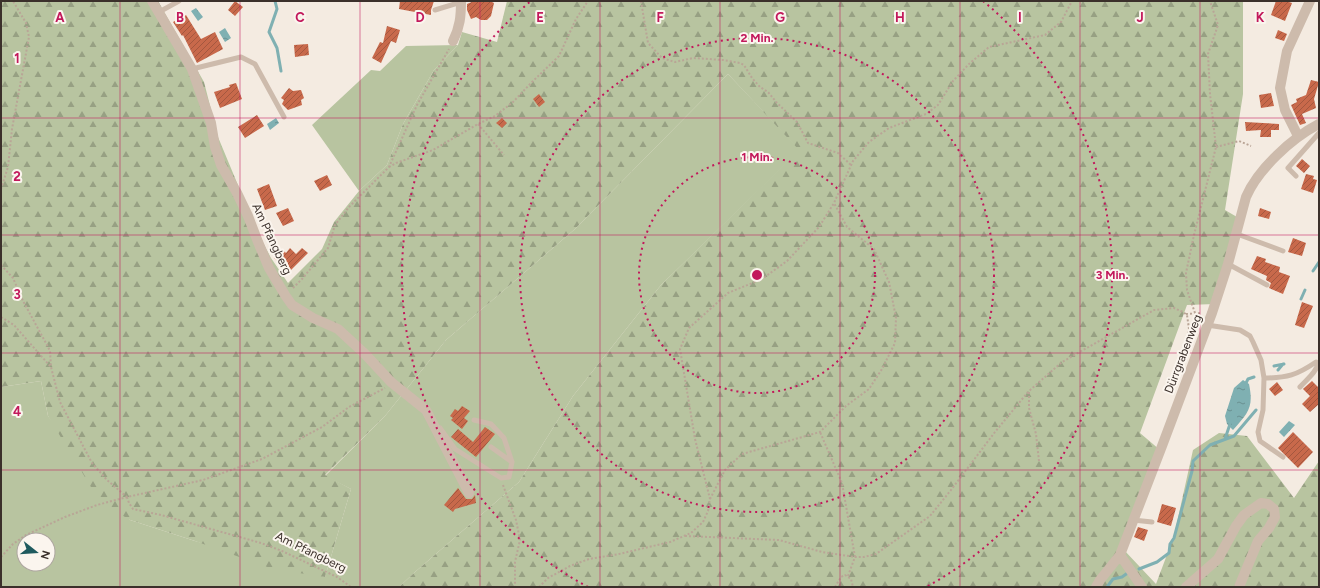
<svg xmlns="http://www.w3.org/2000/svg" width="1320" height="588" viewBox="0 0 1320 588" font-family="Figtree,sans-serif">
  <defs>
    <pattern id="forest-firs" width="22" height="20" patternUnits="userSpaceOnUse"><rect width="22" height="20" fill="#b8c4a0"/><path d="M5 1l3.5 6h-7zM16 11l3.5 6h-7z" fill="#97a083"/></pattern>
    <pattern id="water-ripples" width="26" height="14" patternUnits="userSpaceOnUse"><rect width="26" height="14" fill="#7fb0b2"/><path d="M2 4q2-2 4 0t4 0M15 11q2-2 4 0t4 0" fill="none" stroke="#699091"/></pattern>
    <pattern id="building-hatch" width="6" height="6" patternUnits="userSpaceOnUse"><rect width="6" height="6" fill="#c8694b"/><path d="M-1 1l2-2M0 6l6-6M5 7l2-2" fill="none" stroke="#a4573f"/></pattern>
  </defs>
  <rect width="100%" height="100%" fill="#f4ebe1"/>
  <!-- grass -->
  <path fill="#b8c4a0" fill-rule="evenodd" d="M458 45 434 70 403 124 387 165 359 191 312 125 371 70 380 71 406 46Z
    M728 74 800 150 661 285 573 396 519 482 415 572 399 587H1V387L41 381 48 416 130 520 195 541 325 577 351 489 325 476 385 416 446 340 575 229ZM24 540H48V564H24Z"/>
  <!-- forest -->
  <path fill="url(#forest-firs)" d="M1 1H158L204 82 218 137 257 231 271 258 288 283 322 249 334 222 359 191 387 165 403 124 434 70 458 45 462 32 497 42 507 1H1243V94L1225 210 1237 217 1215 304 1187 305 1140 433 1160 450 1124 550 1156 584 1174 536 1193 450 1219 433 1247 436 1294 498 1319 461V587H399L415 572 519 482 573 396 661 285 799 150 728 74 575 229 446 340 385 416 325 475 351 489 325 577 273 569 195 541 130 520 100 502 48 416 41 381 1 387Z"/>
  <!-- water -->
  <path fill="url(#water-ripples)" d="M196 8 203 17 198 21 191 11Z
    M225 28 231 38 225 42 219 32Z
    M276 118 279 123 270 130 267 124Z
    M1243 380 1249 384C1254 408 1248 413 1233 430L1227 424 1225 416 1234 388Z
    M1289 421 1295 425 1284 437 1279 432Z"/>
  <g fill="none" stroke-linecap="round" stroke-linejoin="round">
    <!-- stream -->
    <path stroke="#7fb0b2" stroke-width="3" d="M275 1 277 9 269 32 277 48 281 71
      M1313 271 1319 262
      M1301 299 1305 290
      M1274 366 1284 364
      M1278 370 1283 364
      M1245 385 1248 379 1254 377
      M1225 439 1230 424
      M1139 569 1157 562 1169 553 1170 544 1174 538 1192 471 1193 461 1210 445 1234 436 1256 410
      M1107 587 1113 579 1122 577 1129 572"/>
  </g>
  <!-- building -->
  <path fill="url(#building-hatch)" d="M235 1 243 7 235 16 228 10Z
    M400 1H434L431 10V15L399 9Z
    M474 1H490L494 3 491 16 487 20H481L476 17 471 19 467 10V4Z
    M1276 1H1286L1292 3 1285 21 1271 15Z
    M186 15 201 39 215 32 223 49 197 63 183 35 182 36 173 22Z
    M387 26 400 30 396 43 391 41 381 63 372 58 380 42 383 43Z
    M1278 30 1287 34 1284 41 1275 38Z
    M308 44 309 55 295 57 294 45Z
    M1311 80 1319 82 1314 99 1316 108 1302 114 1306 123 1300 125 1291 105 1297 102 1296 99 1306 95Z
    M236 83 242 99 220 108 214 92 230 87 229 85Z
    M289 88 293 91 301 90 304 98 301 100 302 105 288 110 282 104 284 100 281 98Z
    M1271 93 1274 106 1261 108 1259 95Z
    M539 94 545 102 539 107 533 99Z
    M257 115 264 126 245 138 238 127Z
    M502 118 507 123 502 128 496 123Z
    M1245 122 1279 124V130H1271V137H1260L1261 130 1246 131Z
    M1302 159 1310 166 1304 173 1296 166Z
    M1306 174 1314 176 1313 179 1317 180 1313 193 1301 189Z
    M327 175 332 185 320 191 314 181Z
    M269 184 277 206 265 210 257 189Z
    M288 208 294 221 283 226 276 213Z
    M1260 208 1271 212 1269 219 1258 216Z
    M1293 238 1306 243 1302 256 1288 252Z
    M290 248 296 254 302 248 308 253 291 270 286 265 288 263 284 259 280 263 274 258 282 249 286 253Z
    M1257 256 1266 259 1265 262 1280 267 1279 272 1290 276 1283 294 1269 288 1271 283 1266 280 1267 276 1251 269Z
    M1302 302 1313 306 1304 328 1295 325Z
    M1312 381 1318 387 1319 386V404L1310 412 1302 404 1310 396 1303 389Z
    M1277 382 1283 390 1275 396 1269 389Z
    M462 406 470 411 464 418 468 421 462 429 451 420 453 418 450 416 455 409 458 411Z
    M485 427 495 434 476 457 451 437 458 429 473 442Z
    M1293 432 1313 452 1298 468 1278 448Z
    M458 488 466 499H472L475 495 476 503 455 509 453 512 444 505Z
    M1162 504 1176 508 1171 526 1157 522Z
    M1138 527 1148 530 1144 541 1134 537Z"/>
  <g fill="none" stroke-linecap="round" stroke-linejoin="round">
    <!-- path -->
    <path stroke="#b9a596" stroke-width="2" stroke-dasharray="2 2" stroke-linecap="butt" d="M641 1 648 43 662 58 675 62 693 58 723 60 740 63 744 65 752 78 760 87 768 92 777 103 797 122 808 143 838 153 851 165
      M478 124 504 155
      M1216 147 1239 141 1251 146
      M389 167 396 163 433 150 478 124 495 116 513 102 531 83 559 56 576 19 588 1
      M1 189 8 167 12 129 29 37 26 23 13 1
      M1 265 13 278 23 301 47 345 50 351 51 367 60 402 92 463 107 480 127 497
      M293 288 302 279 328 248 335 225 349 207 389 167 417 105 449 49
      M1195 313 1187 290 1186 273 1194 235 1216 147 1210 94 1208 54 1218 25 1210 1
      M1186 314 1202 313
      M1 317 14 325 50 366
      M1039 461 1036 434 1029 408V391L1062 362 1154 310 1174 308 1183 312 1187 315 1189 329 1185 351 1177 374V378
      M503 485 516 520 520 540 515 562V587
      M127 497 129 503 133 509 161 515 261 543 282 551 337 577 351 587
      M710 499 725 470 742 454 820 432 846 406 869 389 882 369 895 343 896 318 889 282 874 249 847 227 834 203
      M685 536 779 540 822 552 855 557 842 483 820 432
      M1 557 13 544 26 535 65 517 97 505 127 497 203 480 262 459 322 427 349 407 385 388
      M848 576 855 557H864L876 554 930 516 951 490 995 432 1028 392
      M539 587 548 578 570 566 589 559 619 554 670 542 691 533 703 522 708 511 710 499 695 439 680 349 689 328 728 293 762 279 787 261 819 227 834 203 853 161 869 142 889 128 926 114 938 105 953 81 969 64 989 47 1045 35 1061 22 1072 1
      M835 587 841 577 845 575 851 579 853 587"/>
    <!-- service -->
    <path stroke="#cdbbac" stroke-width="5" d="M435 10 461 2
      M159 12 179 1
      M192 69 241 57 255 64 284 117
      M1296 176 1288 168 1319 133
      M1237 234 1283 251
      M1228 264 1267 285
      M1207 325 1240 330 1250 336 1253 342 1261 360 1264 378 1263 410 1258 432 1260 441 1283 457
      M1264 378C1287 378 1297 375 1316 362L1318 363C1317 372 1306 380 1300 387
      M440 428 455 449 501 478 509 477 512 462 504 438 491 424 474 420
      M491 447 512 462
      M1133 520 1152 522"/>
    <!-- minor -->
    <path stroke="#cdbbac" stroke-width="10" d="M152 1 192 69 211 123 215 147 221 165 237 193 248 216 258 242 269 268 285 295 292 305 313 318 338 329 365 354 391 382 426 410 469 493
      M453 41C460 27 461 16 461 1
      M1298 136 1285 110 1280 88 1287 51 1310 1
      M1120 555 1142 587
      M1096 587 1100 580 1120 555 1162 446 1212 313 1228 264 1246 197C1258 169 1292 138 1319 124
      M1186 587 1218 559 1236 526 1244 515 1261 503 1268 504 1274 509 1275 517 1269 528 1258 541 1239 587"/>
  </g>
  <!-- grid -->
  <path fill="none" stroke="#c2185b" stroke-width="1" stroke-opacity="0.55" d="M120 1V587M240 1V587M360 1V587M480 1V587M600 1V587M720 1V587M840 1V587M960 1V587M1080 1V587M1200 1V587M1 118H1319M1 235H1319M1 353H1319M1 470H1319"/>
  <!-- distance rings -->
  <g fill="none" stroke="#c2185b" stroke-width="2" stroke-dasharray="2 4">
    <circle cx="757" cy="275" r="118"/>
    <circle cx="757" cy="275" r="237"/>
    <path d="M588 587A355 355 0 0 1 531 1M983 1A355 355 0 0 1 926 587"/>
  </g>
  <g text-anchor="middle" stroke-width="4" stroke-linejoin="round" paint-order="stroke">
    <!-- street labels -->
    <g font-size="12" fill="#3b302b" stroke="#fbf5ee">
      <text transform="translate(272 239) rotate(65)" y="4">Am Pfangberg</text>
      <text transform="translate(1183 354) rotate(-69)" y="4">Dürrgrabenweg</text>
      <text transform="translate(311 552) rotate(26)" y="4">Am Pfangberg</text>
    </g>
  </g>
  <g font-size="13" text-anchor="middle" font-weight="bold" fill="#c2185b" stroke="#fbf5ee" stroke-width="4" stroke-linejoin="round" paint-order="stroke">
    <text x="60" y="22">A</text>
    <text x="180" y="22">B</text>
    <text x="300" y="22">C</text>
    <text x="420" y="22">D</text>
    <text x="540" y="22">E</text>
    <text x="660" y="22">F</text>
    <text x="780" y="22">G</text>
    <text x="900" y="22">H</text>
    <text x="1020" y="22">I</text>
    <text x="1140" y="22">J</text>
    <text x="1260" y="22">K</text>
    <text x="17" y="63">1</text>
    <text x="17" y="181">2</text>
    <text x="17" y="299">3</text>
    <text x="17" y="416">4</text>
  </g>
  <circle cx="757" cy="275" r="6" fill="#c2185b" stroke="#fbf5ee" stroke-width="2"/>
  <g font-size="12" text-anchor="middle" font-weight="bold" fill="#c2185b" stroke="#fbf5ee" stroke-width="4" stroke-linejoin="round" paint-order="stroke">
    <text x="757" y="42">2 Min.</text>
    <text x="757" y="161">1 Min.</text>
    <text x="1112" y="279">3 Min.</text>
  </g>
  <!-- border -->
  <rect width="1320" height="588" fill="none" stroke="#3b302b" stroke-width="4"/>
  <!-- north arrow -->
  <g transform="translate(36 552) rotate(107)"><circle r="19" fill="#fbf5ee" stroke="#aea6a0"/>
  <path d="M0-3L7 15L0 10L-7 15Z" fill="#1f5a5e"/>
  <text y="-6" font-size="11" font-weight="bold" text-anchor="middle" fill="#3b302b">N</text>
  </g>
</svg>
